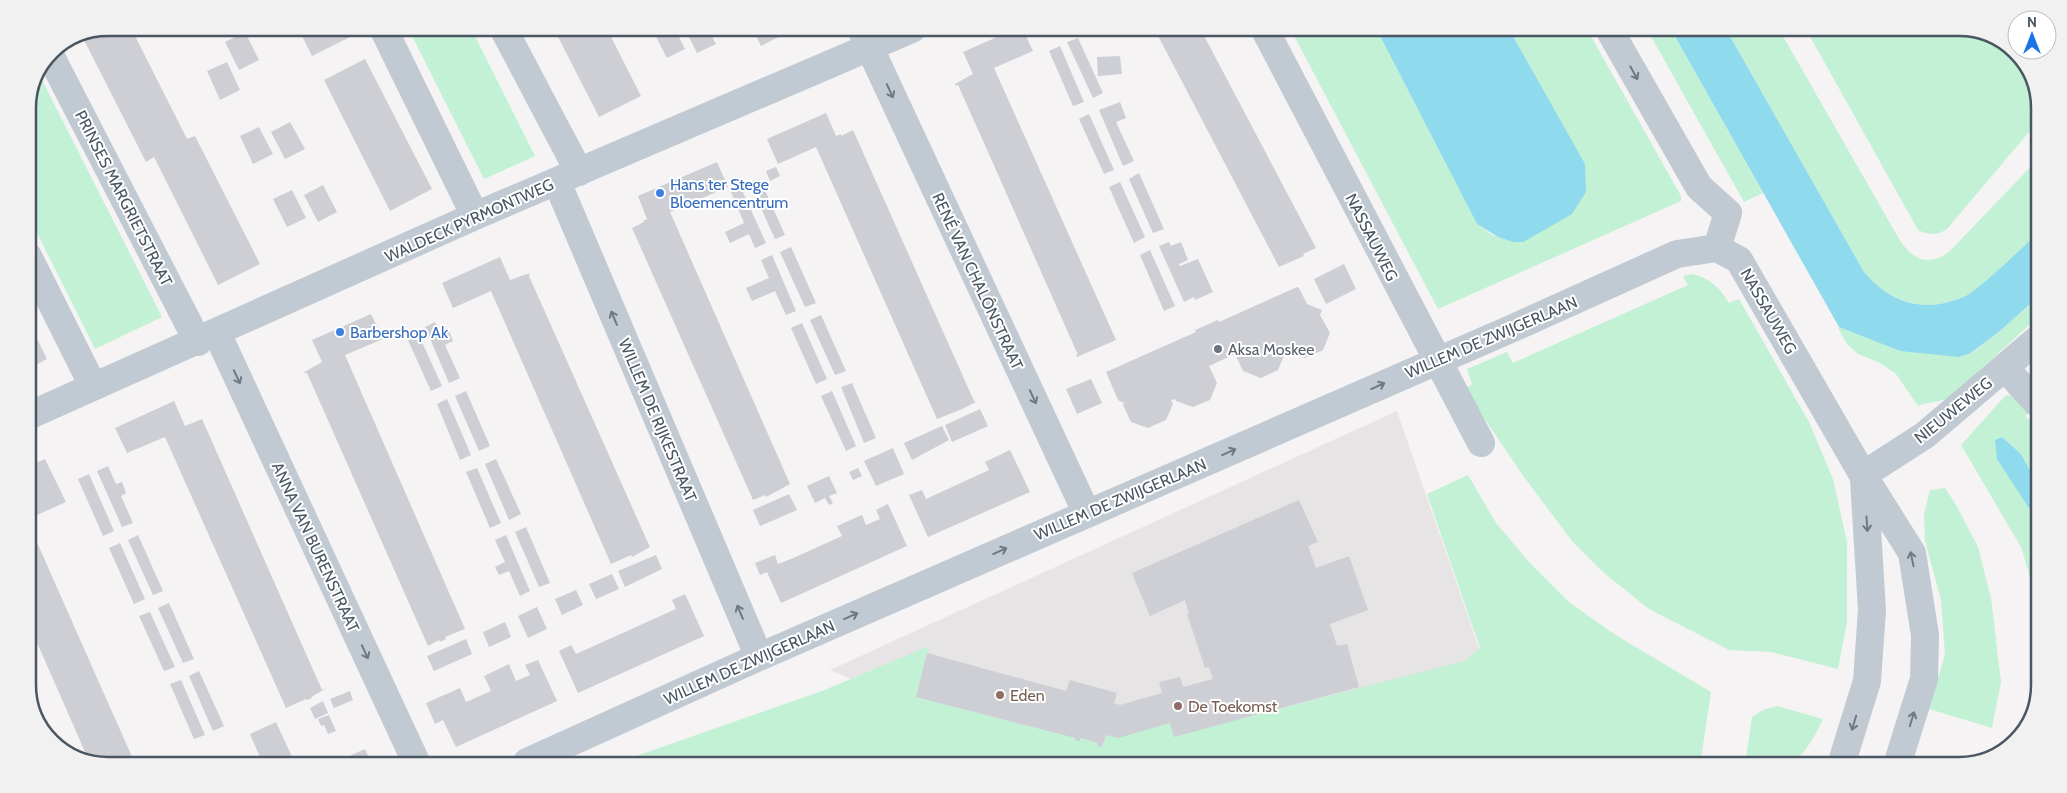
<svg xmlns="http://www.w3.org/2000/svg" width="2067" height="793" viewBox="0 0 2067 793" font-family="Cabin,sans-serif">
  <rect width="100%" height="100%" fill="#f5f3f3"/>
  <!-- education -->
  <path fill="#e6e4e5" d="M1397 411 1493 689 1037 760 830 670Z"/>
  <!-- green -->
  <path fill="#c3f1d5" d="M408 28H471L535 156 484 179Z
    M1291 30H1377L1477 224 1492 235 1513 242 1585 173 1584 164 1510 31H1588L1681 196V201L1438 309Z
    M1648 31H1672L1763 193 1744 202Z
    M1727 31H1780L1899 239C1913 260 1927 267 1949 252L2039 158 2038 233C2016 253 1994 276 1969 294 1965 297 1958 299 1952 301 1917 312 1887 299 1864 272Z
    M1807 31 1985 32 2023 59 2039 103V120L1947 229C1936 236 1929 235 1918 230Z
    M40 76 162 317 95 349 28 215V103Z
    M1693 274C1711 279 1719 287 1729 303L1739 299 1809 422 1833 479 1847 542V621L1838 669 1771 652 1729 650 1649 609 1604 573 1572 541 1524 477 1465 390 1472 384 1467 369 1507 352 1513 363 1688 285 1683 276Z
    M2038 297V317L1949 398C1940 402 1922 403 1918 406L1896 374 1880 363 1858 354 1847 344 1838 328 1839 327 1900 351 1972 353 2000 331Z
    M2006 395 2018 397 2031 411 2025 416 2037 426V483L2021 454 2002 437 2036 519V597L2021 547 1961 445Z
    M1468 475 1496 523 1530 563 1569 602 1614 634 1711 692 1700 765 619 762 822 691 929 646 916 697 1075 738V740L1080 741 1081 738 1098 743V746L1102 747 1106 735 1170 723 1174 736 1464 661 1480 648 1427 494Z
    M1945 488 1956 505 1978 547 1991 598 2001 682 1992 728 1929 709 1945 654 1941 600 1925 541 1924 514 1930 490Z
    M1777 706 1823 719C1816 733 1802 763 1784 765 1771 767 1757 765 1745 765L1752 717 1763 710Z"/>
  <!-- water -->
  <path fill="#90daee" d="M1377 30 1510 31 1585 164 1586 192 1572 214 1523 242H1513L1498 237 1477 224Z
    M1672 31H1727L1864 272C1887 299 1917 312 1952 301 1958 299 1965 297 1969 294 1994 276 2016 253 2038 233V297L2000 331 1971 353 1959 357 1900 351 1839 327Z
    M2002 437 2021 454 2037 483 2036 519 1997 459 1995 440Z"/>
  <!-- building -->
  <path fill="#cdcfd5" d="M108 28H131L187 139 195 136 260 264 218 285 154 157 146 162 83 38Z
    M184 28H207L189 37Z
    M298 28H350L354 35 312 56Z
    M554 29H607L641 96 599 117Z
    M657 29H675L685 49 667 58 653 31Z
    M685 29H708L716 44 697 53Z
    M753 29H794L761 46Z
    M1013 30H1023L1033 51 994 68 1116 340 1077 357 1076 355H1078L988 152 958 85 956 86 955 84 973 74 963 52Z
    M1155 30H1201L1316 248 1303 254 1304 256 1279 267Z
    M245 32 259 60 239 70 225 42Z
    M1078 38 1103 93 1093 98 1067 42Z
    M1060 46 1084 102 1073 106 1049 51Z
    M1120 56 1122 74 1098 76 1097 57Z
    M365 59 432 189 390 211 324 80Z
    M227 62 240 90 220 100 207 71Z
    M1120 102 1126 118 1116 122 1134 161 1123 166 1099 110Z
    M826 113 836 136 841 134V136L853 130 974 401 976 402 962 409 937 419 816 147 778 164 767 139Z
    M1089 114 1114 170 1104 174 1079 119Z
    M290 122 305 149 285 159 271 132Z
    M259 127 273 154 253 164 240 136Z
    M717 162 728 187 670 212 790 484 766 497 765 495 753 500 632 228 644 222 643 221 647 219 638 196Z
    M776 167 780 176 770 181 766 171Z
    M1139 173 1164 229 1153 233 1129 179Z
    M760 179 785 235 775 239 750 184Z
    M1120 182 1145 237 1134 243 1109 187Z
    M323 185 337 212 318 222 304 195Z
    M741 188 766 243 755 248 749 234 730 243 725 232 744 223 731 192Z
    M292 190 306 218 287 227 273 199Z
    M1169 242 1171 246 1181 242 1188 260 1179 264 1180 266 1198 259 1213 292 1195 300 1194 297 1184 302 1159 246Z
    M791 247 816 303 805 307 780 252Z
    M1150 250 1175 306 1164 311 1140 255Z
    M772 255 796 311 786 315 775 291 752 301 746 288 769 278 761 260Z
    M500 257 510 280 530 273 529 276 649 545 650 547 632 557 631 555 611 564 491 291 453 308 442 283Z
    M1344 264 1356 289 1326 304 1314 279Z
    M1297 287 1299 288 1307 304 1322 310 1320 315 1330 333 1323 350 1305 358 1289 352 1288 349 1284 350 1285 353 1278 370 1261 378 1243 371 1235 354 1209 366 1217 383 1210 400 1193 407 1176 401 1175 399 1171 400 1173 404 1166 420 1148 428 1131 422 1123 405 1124 403 1118 400 1106 372 1196 332 1195 330 1218 320 1219 322Z
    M371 314 383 339 345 355 465 629 445 637 446 639 440 642 439 640 428 646 307 373H303L322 362 312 340Z
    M821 315 846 371 835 375 810 320Z
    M28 321 47 359 28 369Z
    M435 322 439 332 448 328 453 341 445 345 460 378 449 383 425 327Z
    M802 323 827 379 816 384 791 328Z
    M417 331 442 386 431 391 406 336Z
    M1091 379 1102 403 1077 414 1066 389Z
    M852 383 876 438 864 443 841 387Z
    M466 391 490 446 479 451 455 396Z
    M832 391 856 446 846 451 821 396Z
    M447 399 471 455 460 460 437 404Z
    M174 401 185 426 202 419 322 690 327 688 311 697 312 698 307 700 306 699 286 708 165 437 127 453 115 428Z
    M980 409 988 426 952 442 945 425Z
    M942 426 949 440 912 460 904 443Z
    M893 448 904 474 876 486 864 461Z
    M1010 450 1030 492 928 537 909 495 922 490 926 499 989 470 985 462Z
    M45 459 66 502 28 519V466Z
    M496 459 521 514 509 520 485 464Z
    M108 466 116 484 122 482 126 493 121 496 133 523 122 527 97 471Z
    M477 468 501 523 490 528 466 472Z
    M858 468 862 476 853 480 849 472Z
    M89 474 114 531 103 536 78 479Z
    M829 476 837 493 829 496 833 503 829 505 825 498 815 503 807 486Z
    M789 494 797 510 760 526 753 510Z
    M1299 500 1318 542 1308 546 1316 568 1349 556 1368 610 1330 624 1337 646 1347 644 1359 687 1174 737 1170 723 1118 738 1106 735 1102 747 1097 746 1098 743 1081 738 1080 741 1075 740V738L916 697 927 653 1066 691 1070 680 1117 693 1114 703 1120 705 1162 693 1159 682 1180 677 1183 687 1213 679 1209 667 1205 668 1187 614 1189 613 1185 600 1150 616 1132 573Z
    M888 504 907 546 781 603 767 572 760 575 755 563 775 555 778 564 791 559 842 536 837 526 862 515 866 525 880 519 876 510Z
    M28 522 109 705 134 761H89L28 622Z
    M526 527 550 583 539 587 515 532Z
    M138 535 163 591 153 595 128 540Z
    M506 535 530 591 520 596 509 571 499 575 495 567 505 562 495 540Z
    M120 543 145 599 134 604 109 548Z
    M656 555 662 569 625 587 618 571Z
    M612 574 619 589 596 599 589 584Z
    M576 590 583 605 562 615 555 599Z
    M685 594 704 636 578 693 559 651 571 645 576 654 676 609 672 600Z
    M169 603 194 659 183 663 158 608Z
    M537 607 547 629 528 638 518 616Z
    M150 612 175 667 164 671 139 616Z
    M505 622 511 637 489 647 483 632Z
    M466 639 472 654 434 671 427 656Z
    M538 660 557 701 456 747 443 720 435 724 426 703 460 688 466 702 491 691 484 676 509 664 516 681 530 675 525 665Z
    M199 671 224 726 213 731 189 676Z
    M181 680 205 735 194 739 170 684Z
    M350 691 353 700 334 708 330 699Z
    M323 701 328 713 315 719 310 708Z
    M329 715 336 731 328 734 324 725 321 726 318 719Z
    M276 722 293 759 288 762H262L250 734Z
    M365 749 371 762H336Z"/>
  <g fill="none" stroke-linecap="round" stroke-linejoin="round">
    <!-- minor -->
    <path stroke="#c1cad2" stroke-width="28" d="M383 28 475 216
      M503 28 579 172
      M861 29 1087 514
      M1265 30 1481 443
      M1610 31 1699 187 1728 213 1717 248
      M50 55 198 342
      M557 182 759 657
      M1717 248 1739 260 1863 475 1912 553 1925 635 1924 679 1897 765
      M28 256 93 386
      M217 333 416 762
      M2005 368 2037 403
      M28 416 475 216 912 29
      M1863 475 1925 435 2038 339
      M527 762 759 657 1513 328 1677 254 1717 248
      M1841 765 1867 681 1872 610 1864 479"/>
  </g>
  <!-- one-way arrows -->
  <defs><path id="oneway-shaft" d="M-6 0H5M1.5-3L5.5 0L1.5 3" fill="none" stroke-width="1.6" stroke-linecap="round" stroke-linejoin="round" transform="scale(1.25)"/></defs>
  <g stroke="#6e7983">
    <use href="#oneway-shaft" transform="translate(1634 73) rotate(61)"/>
    <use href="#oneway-shaft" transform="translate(890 91) rotate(65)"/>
    <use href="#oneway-shaft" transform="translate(614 318) rotate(-113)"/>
    <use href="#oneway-shaft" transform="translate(237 377) rotate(65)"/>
    <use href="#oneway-shaft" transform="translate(1378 386) rotate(-24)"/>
    <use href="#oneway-shaft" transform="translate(1033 397) rotate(65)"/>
    <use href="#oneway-shaft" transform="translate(1229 452) rotate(-24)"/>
    <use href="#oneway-shaft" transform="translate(1867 524) rotate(86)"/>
    <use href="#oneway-shaft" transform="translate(1000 551) rotate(-24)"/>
    <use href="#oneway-shaft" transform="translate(1912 559) rotate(-102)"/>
    <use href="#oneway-shaft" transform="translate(740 612) rotate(-113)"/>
    <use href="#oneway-shaft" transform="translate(851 616) rotate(-24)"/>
    <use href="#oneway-shaft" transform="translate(365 652) rotate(65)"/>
    <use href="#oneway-shaft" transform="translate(1912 719) rotate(-73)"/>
    <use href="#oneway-shaft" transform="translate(1854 723) rotate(107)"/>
  </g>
  <!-- markers -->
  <g fill="#3f7fe0" stroke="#fff" stroke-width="2">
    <circle cx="660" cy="193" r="5"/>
    <circle cx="340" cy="332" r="5"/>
  </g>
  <circle fill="#6b7280" stroke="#fff" stroke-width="2" cx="1218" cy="349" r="5"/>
  <g fill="#8d6e63" stroke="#fff" stroke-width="2">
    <circle cx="1000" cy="695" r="5"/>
    <circle cx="1178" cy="706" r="5"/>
  </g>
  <g text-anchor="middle" stroke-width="4" stroke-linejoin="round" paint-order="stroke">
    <!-- shop labels -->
    <g font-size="16" fill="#366cbe" stroke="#fff" text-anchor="start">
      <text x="670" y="190">Hans ter Stege<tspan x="670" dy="18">Bloemencentrum</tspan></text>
      <text x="350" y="338">Barbershop Ak</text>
    </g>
    <!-- street labels -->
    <g font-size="16" fill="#4a5661" stroke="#fff">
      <text transform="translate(124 198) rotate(63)" y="6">PRINSES MARGRIETSTRAAT</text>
      <text transform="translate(469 220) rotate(-24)" y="6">WALDECK PYRMONTWEG</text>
      <text transform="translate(1372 237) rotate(63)" y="6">NASSAUWEG</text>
      <text transform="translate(978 281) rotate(65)" y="6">RENÉ VAN CHALÔNSTRAAT</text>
      <text transform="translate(1769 311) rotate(60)" y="6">NASSAUWEG</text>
      <text transform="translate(1491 337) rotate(-23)" y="6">WILLEM DE ZWIJGERLAAN</text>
      <text transform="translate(1953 410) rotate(-39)" y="6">NIEUWEWEG</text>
      <text transform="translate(658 420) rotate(67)" y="6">WILLEM DE RIJKESTRAAT</text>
      <text transform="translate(1120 499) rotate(-23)" y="6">WILLEM DE ZWIJGERLAAN</text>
      <text transform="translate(316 547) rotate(65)" y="6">ANNA VAN BURENSTRAAT</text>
      <text transform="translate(749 662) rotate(-24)" y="6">WILLEM DE ZWIJGERLAAN</text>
    </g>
    <!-- worship labels -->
    <g font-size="16" fill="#5b616d" stroke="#fff" text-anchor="start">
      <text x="1228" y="355">Aksa Moskee</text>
    </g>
    <!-- education labels -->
    <g font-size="16" fill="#785e54" stroke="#fff" text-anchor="start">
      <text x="1010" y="701">Eden</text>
      <text x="1188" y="712">De Toekomst</text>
    </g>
  </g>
  <!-- crop -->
  <path d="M0 0H2067V793H0ZM108 36H1959A72 72 0 0 1 2031 108V685A72 72 0 0 1 1959 757H108A72 72 0 0 1 36 685V108A72 72 0 0 1 108 36Z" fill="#f1f1f2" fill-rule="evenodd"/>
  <path fill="none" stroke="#4a5661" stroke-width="2.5" d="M108 36H1959A72 72 0 0 1 2031 108V685A72 72 0 0 1 1959 757H108A72 72 0 0 1 36 685V108A72 72 0 0 1 108 36Z"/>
  <!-- north arrow -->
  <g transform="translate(2032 35)"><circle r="24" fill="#ffffff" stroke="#b7bbc0"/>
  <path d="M0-4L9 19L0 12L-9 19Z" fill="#1a73e8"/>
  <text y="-8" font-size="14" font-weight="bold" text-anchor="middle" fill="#4a5661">N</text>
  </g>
</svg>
